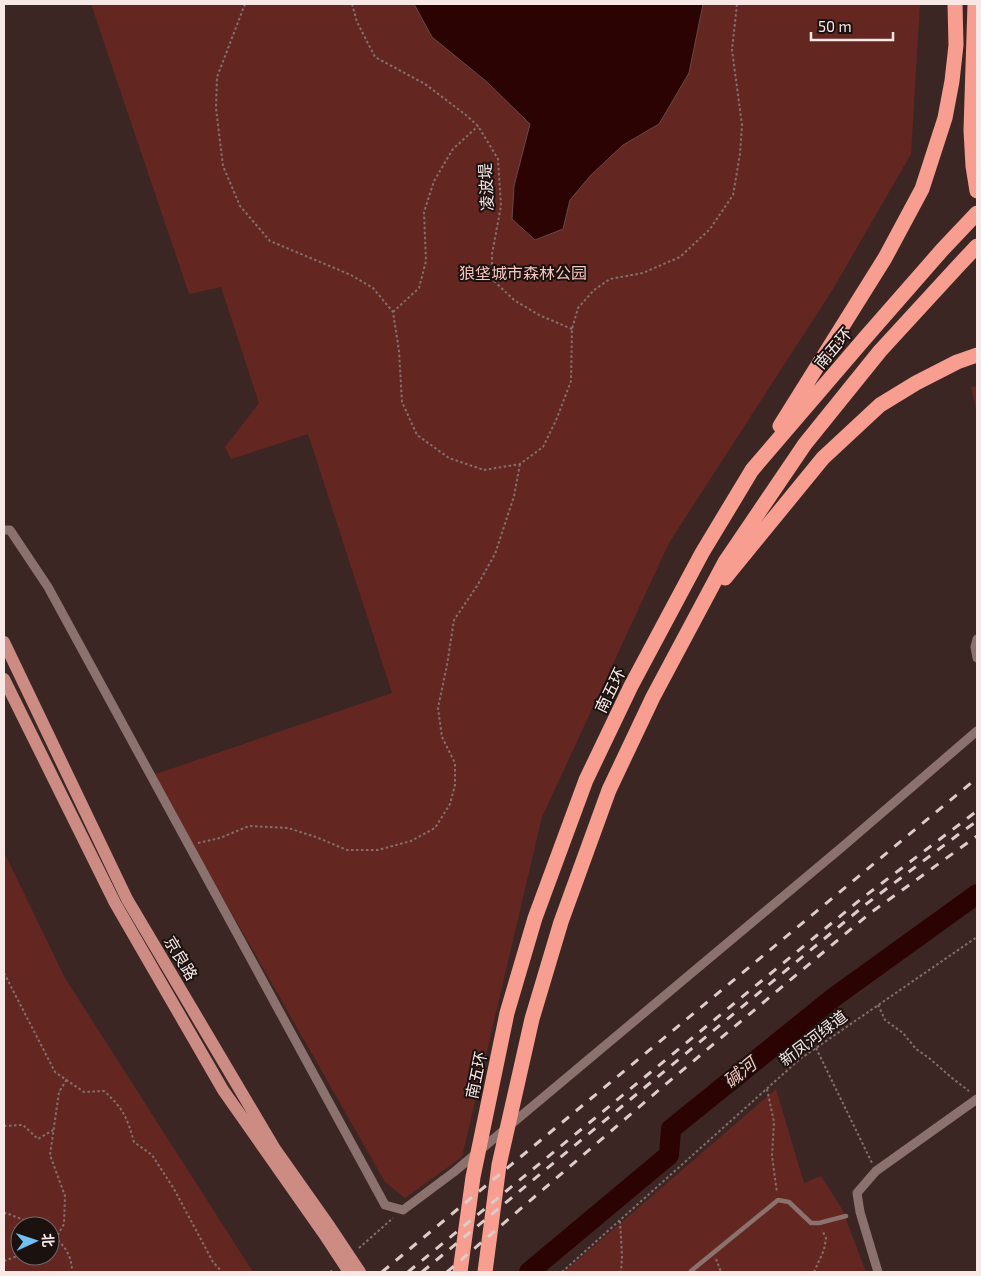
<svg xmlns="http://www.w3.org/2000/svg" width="981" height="1276" viewBox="0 0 981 1276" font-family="'Exo 2','Noto Sans SC',sans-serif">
  <rect width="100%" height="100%" fill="#3b2623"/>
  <!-- green -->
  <path fill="#642620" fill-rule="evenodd" d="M91 4H920L911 154 833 289 669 543 542 817 462 1157 405 1198 385 1182 153 775 392 693 308 434 231 459 225 447 259 403 221 287 189 294Z
    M977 386V414L971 387Z
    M4 852 65 978 253 1272H4ZM20 1226H50V1256H20Z
    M776 1089 804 1183 821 1176 842 1209 866 1272H564Z"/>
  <!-- water -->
  <path fill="#2b0302" stroke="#684846" d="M414 4H703L689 73 659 124 623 145 591 175 570 200 563 229 535 240 512 219 514 186 530 124 487 82 432 37Z"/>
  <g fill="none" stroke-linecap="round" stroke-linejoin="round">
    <!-- river -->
    <path stroke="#2b0302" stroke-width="20" d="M529 1272 669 1155 671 1129 833 998 977 894"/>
    <!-- path -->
    <path stroke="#84716e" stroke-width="2" stroke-dasharray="2.5 2.5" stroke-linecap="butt" d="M245 4 217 77 216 108 223 166 240 206 270 241 351 275 373 288 393 312 399 351 402 402 417 435 449 458 484 470 520 464 543 447 557 418 571 381 572 329 578 308 594 290 610 279 643 273 680 257 710 229 733 195 740 154 742 125 732 50 737 4
      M352 4 357 22 375 57 425 84 466 115 478 126 498 159 501 206 492 254V279L514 300 539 315 572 329
      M393 312 419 288 426 261 424 212 434 181 453 149 478 126
      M198 843 220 838 249 826 288 828 316 837 347 850H378L411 841 435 828 450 804 455 785V763L442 737 438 708 447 665 454 620 477 586 495 554 514 496 520 464
      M4 973 55 1072 84 1092 104 1091C123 1108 127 1117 134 1142L152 1155 174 1189 213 1262 222 1272
      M878 1005 885 1020 903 1033 916 1049 929 1058 952 1078 969 1091
      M816 1048 872 1163
      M767 1089 774 1122 772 1156 777 1193
      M4 1126 23 1125 38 1139 53 1130
      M4 1214 6 1213 39 1226
      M620 1221 622 1256 621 1272
      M50 1234C64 1244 72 1255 72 1272
      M50 1241 56 1238 64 1224 65 1196 50 1155 59 1092 67 1079
      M359 1248 393 1218
      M716 1259 721 1272
      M4 1261 20 1255
      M330 1272 334 1269
      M562 1272 800 1059 977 937
      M814 1272 824 1250 826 1238 822 1230"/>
    <!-- lane -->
    <path stroke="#8c726e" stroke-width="4.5" d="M691 1271 778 1200 789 1202 811 1223H819L846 1216"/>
    <!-- street -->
    <path stroke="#8c726e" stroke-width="9" d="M4 530H10L48 587 385 1205 403 1210 454 1172 841 848 977 731
      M977 639 975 647 977 658
      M878 1272 860 1212 857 1193 876 1171 977 1099"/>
    <!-- primary -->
    <path stroke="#cd8c83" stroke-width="12" d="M4 642 127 899 275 1149 330 1227 360 1272
      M4 679 115 903 223 1090 324 1234 349 1272"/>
    <!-- highway -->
    <path stroke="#f89e91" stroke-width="15" d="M975 4 971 130 973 166 977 191
      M780 426 885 258 922 189 945 118 952 81 956 45 955 4
      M725 578 823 458 880 405 916 383 957 362 977 355
      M460 1272 473 1177 507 1013 535 918 586 780 631 686 702 553 752 470 865 338 942 250 977 213
      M485 1272 499 1165 532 1019 561 922 609 790 653 697 725 562 805 444 880 351 959 265 977 246"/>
    <!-- rail -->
    <path stroke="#dcccca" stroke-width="3" stroke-dasharray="9 9" stroke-linecap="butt" d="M382 1272 977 778
      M408 1272 861 899 977 811
      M422 1272 865 905 959 834 977 821
      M447 1272 660 1089 869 914 977 836"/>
  </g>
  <g text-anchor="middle" stroke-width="4" stroke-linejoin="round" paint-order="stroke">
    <!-- street labels -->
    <g font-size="16" fill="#f7e8e6" stroke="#1b1210">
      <text transform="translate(486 187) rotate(-93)" y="6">凌波堤</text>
      <text transform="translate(833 348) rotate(-50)" y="6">南五环</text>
      <text transform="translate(610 690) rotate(-64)" y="6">南五环</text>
      <text transform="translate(181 958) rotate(59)" y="6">京良路</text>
      <text transform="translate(813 1038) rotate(-37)" y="6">新凤河绿道</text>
      <text transform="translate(476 1075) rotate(-78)" y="6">南五环</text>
    </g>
    <!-- park labels -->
    <g font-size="16" fill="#f6c5bd" stroke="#1b1210">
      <text x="523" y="279">狼垡城市森林公园</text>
    </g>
    <!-- water labels -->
    <g font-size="18" font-style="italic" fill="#f5c4bc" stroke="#1b1210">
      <text transform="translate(740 1073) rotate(-39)" y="6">碱河</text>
    </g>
  </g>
  <!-- border -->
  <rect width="981" height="1276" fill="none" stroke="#f7e8e6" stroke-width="10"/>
  <!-- north arrow -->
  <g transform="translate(35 1241) rotate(87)"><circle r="24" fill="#1b1210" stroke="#736866"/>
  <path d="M0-4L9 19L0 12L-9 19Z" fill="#71c1f5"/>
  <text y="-8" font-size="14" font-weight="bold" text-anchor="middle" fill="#f7e8e6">北</text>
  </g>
  <!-- scale -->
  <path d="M811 32v8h82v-8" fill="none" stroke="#f7e8e6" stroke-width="2.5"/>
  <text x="818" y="32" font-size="15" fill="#f7e8e6" stroke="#1b1210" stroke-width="4" paint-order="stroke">50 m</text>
</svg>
